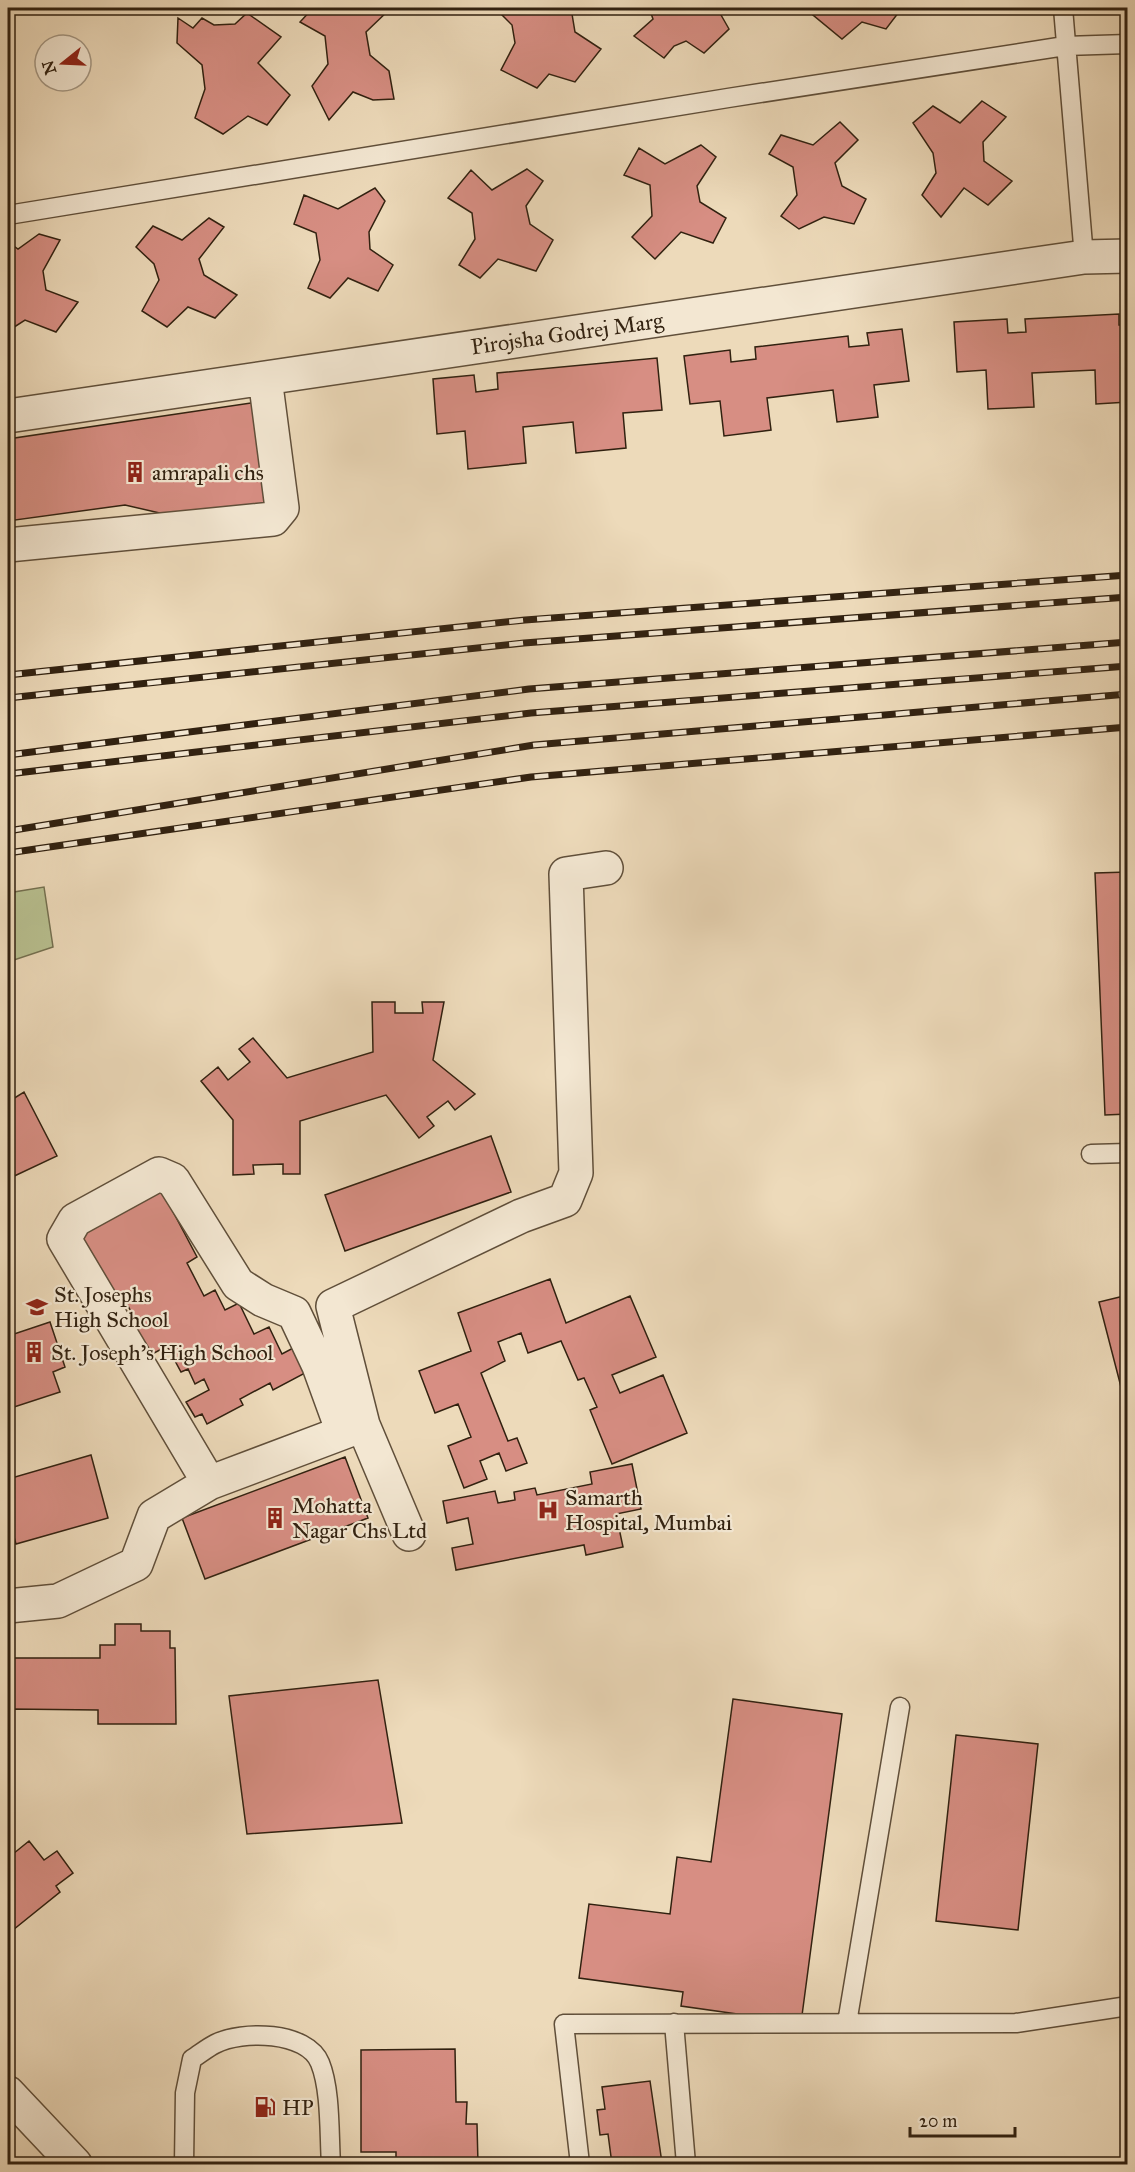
<svg xmlns="http://www.w3.org/2000/svg" width="1135" height="2172" viewBox="0 0 1135 2172" font-family="'IM FELL Great Primer',serif">
  <rect width="100%" height="100%" fill="#eddaba"/>
  <filter id="stains"><feTurbulence type="fractalNoise" baseFrequency=".00333" numOctaves="4"/><feColorMatrix values="0 0 0 0 .2 0 0 0 0 .09 0 0 0 0 .02 0 0 0 .5 -.17"/></filter>
  <radialGradient id="worn" r=".72"><stop offset=".6" stop-color="#630" stop-opacity="0"/><stop offset="1" stop-color="#630" stop-opacity=".3"/></radialGradient>
  <!-- green -->
  <path fill="#b8c090" stroke="#747050" stroke-width="1.5" d="M44 887 53 947 8 962V893Z"/>
  <!-- building -->
  <path fill="#d78e83" stroke="#312110" stroke-width="1.5" d="M313 8H391L366 32 370 55 389 71 394 99 373 100 353 92 329 120 312 86 328 64 325 36 300 22Z
    M495 8H576L572 14 575 32 601 49 575 82 549 74 537 88 501 70 515 43 512 25Z
    M649 8H717L729 29 704 53 686 41 674 46 664 58 634 36 653 19Z
    M818 8H902L886 29 862 22 842 39 813 15Z
    M247 13 281 37 258 63 290 95 267 125 248 116 223 134 195 118 205 89 202 65 177 43 178 18 193 28 202 18 214 25 235 24Z
    M982 101 1006 117 983 142 984 161 1012 181 988 205 964 188 941 217 922 195 936 173 933 153 913 123 933 106 960 123Z
    M840 122 858 140 835 163 842 186 866 199 854 224 824 217 799 229 781 216 797 195 793 167 769 154 781 135 813 145Z
    M701 145 716 157 697 186 700 202 726 218 713 243 681 232 655 259 632 237 652 216 650 185 624 175 639 148 665 164Z
    M527 169 543 181 526 206 530 224 553 240 536 271 498 259 480 278 459 265 475 239 472 213 448 198 471 170 492 190Z
    M375 188 385 201 369 232 370 249 393 265 378 291 348 278 330 298 308 288 320 260 316 233 294 224 304 195 338 209Z
    M209 218 224 227 199 259 204 275 237 295 215 318 188 307 167 327 142 311 159 280 154 264 136 247 153 226 182 240Z
    M39 234 60 240 43 271 46 290 78 302 56 332 25 320 8 331V242L18 249Z
    M1119 314V325H1128V402L1096 404 1095 370 1032 373 1034 407 988 409 986 370 957 372 954 322 1007 319 1008 333 1026 332 1025 319Z
    M902 329 909 381 874 385 878 417 837 422 833 390 767 398 771 430 724 436 720 401 690 404 684 356 730 350 731 362 756 359 755 347 848 336 849 347 869 345 867 333Z
    M657 358 662 410 623 413 626 448 576 453 573 422 523 427 526 463 468 469 465 431 437 434 433 379 474 375 476 392 498 389 497 373Z
    M257 402 265 506 177 517 125 505 8 521V439Z
    M1128 872V1114L1105 1115 1095 873Z
    M372 1002H395V1013H423L422 1002H444L433 1060 475 1094 455 1110 448 1101 427 1117 434 1126 419 1138 386 1095 300 1121V1174H283V1164L253 1165 254 1174 233 1175V1120L201 1081 218 1067 228 1080 250 1062 239 1049 253 1038 287 1078 373 1052Z
    M24 1092 57 1156 8 1179V1102Z
    M491 1136 511 1192 345 1251 325 1195Z
    M160 1187 197 1257 187 1263 204 1296 215 1290 225 1310 239 1303 254 1334 269 1327 282 1354 295 1347 307 1372 273 1390 270 1383 240 1399 243 1405 207 1424 202 1414 195 1417 186 1402 209 1390 204 1379 195 1384 188 1369 181 1372 167 1346 145 1358 132 1332 140 1328 122 1295 114 1300 78 1232Z
    M550 1279 566 1323 630 1296 656 1357 612 1375 620 1393 663 1375 687 1433 612 1464 590 1410 597 1407 584 1378 578 1380 561 1341 528 1353 521 1333 498 1342 505 1361 481 1373 508 1441 517 1438 527 1463 506 1471 499 1453 480 1461 487 1479 464 1488 448 1446 471 1437 458 1404 435 1413 419 1371 471 1351 458 1313Z
    M1128 1295V1414L1099 1302Z
    M50 1322 65 1367 53 1372 60 1392 8 1409V1336Z
    M91 1455 108 1518 16 1544 8 1515V1479Z
    M345 1457 368 1518 205 1579 182 1518Z
    M632 1464 641 1509 616 1514 623 1547 586 1555 584 1545 456 1570 452 1548 473 1544 468 1518 447 1523 443 1501 495 1491 498 1503 515 1500 514 1492 535 1488 537 1495 592 1484 590 1472Z
    M115 1624H141V1631H170V1648H175L176 1724H98V1710L11 1709V1717H8V1658H100V1645H115Z
    M378 1680 402 1823 247 1834 229 1696Z
    M733 1699 842 1714 801 2023 681 2006 683 1992 579 1978 589 1904 670 1914 677 1857 711 1862Z
    M956 1735 1038 1744 1018 1930 936 1921Z
    M29 1841 44 1860 57 1851 73 1873 56 1886 60 1892 8 1934V1858Z
    M455 2049 456 2102H467L466 2124H477L478 2164H396V2152H361V2050Z
    M650 2081 662 2163 612 2164 608 2134 600 2135 597 2110 605 2109 602 2087Z"/>
  <g fill="none" stroke-linecap="round" stroke-linejoin="round">
    <defs>
      <path id="service" d="M1063 8 1084 257
        M8 215 728 98 1065 46 1128 44
        M1091 1154 1128 1153
        M674 2023 686 2164
        M847 2023 900 1707
        M184 2164 185 2093 192 2059C200 2054 207 2048 215 2044 242 2030 307 2031 320 2063 331 2090 329 2135 331 2164
        M580 2164 564 2024 1016 2023 1128 2006"/>
      <path id="minor" d="M8 416 1084 257 1128 256
        M8 545 273 519 282 508 265 378
        M363 1425 333 1306 521 1216 565 1200 576 1173 566 874 606 868
        M209 1483 64 1239 75 1220 159 1174 173 1180 238 1284 263 1300 294 1313 319 1366 343 1432
        M8 1606 58 1601 136 1564 154 1516 209 1483 363 1425 409 1534
        M8 2093 75 2164"/>
    </defs>
    <!-- service casing -->
    <use href="#service" stroke="#604f3a" stroke-width="21"/>
    <!-- minor casing -->
    <use href="#minor" stroke="#604f3a" stroke-width="36"/>
    <!-- service -->
    <use href="#service" stroke="#f3e7d2" stroke-width="18"/>
    <!-- minor -->
    <use href="#minor" stroke="#f3e7d2" stroke-width="33"/>
    <defs>
      <path id="rail" d="M8 675 525 620 1128 575
        M8 698 524 643 1128 597
        M8 755 529 689 1128 642
        M8 774 531 713 1128 666
        M8 831 534 745 1128 694
        M8 853 531 777 1128 727"/>
    </defs>
    <!-- rail casing -->
    <use href="#rail" stroke="#312110" stroke-width="7"/>
    <!-- rail -->
    <use href="#rail" stroke="#f3e7d2" stroke-width="4.5" stroke-dasharray="14" stroke-linecap="butt"/>
  </g>
  <!-- icons -->
  <defs>
    <symbol id="building-bare" viewBox="-9 -9 18 18"><path d="M-4-6H4V6H1V3H-1V6H-4ZM-2.5-4.3h1.7v1.8h-1.7ZM.8-4.3h1.7v1.8H.8ZM-2.5-1h1.7V.8h-1.7ZM.8-1h1.7V.8H.8Z" fill="#8f2418" stroke="#f3e7d2" stroke-width="2.5" paint-order="stroke"/></symbol>
    <symbol id="school-bare" viewBox="-9 -9 18 18"><path d="M0-5L7-2L0 1L-7-2ZM-4 1L0 2.5L4 1V4Q0 6-4 4Z" fill="#8f2418" stroke="#f3e7d2" stroke-width="2.5" paint-order="stroke"/></symbol>
    <symbol id="hospital-bare" viewBox="-9 -9 18 18"><path d="M-5-5h3v3.5h4V-5h3V5h-3V1.5h-4V5h-3Z" fill="#8f2418" stroke="#f3e7d2" stroke-width="2.5" paint-order="stroke"/></symbol>
    <symbol id="fuel-bare" viewBox="-9 -9 18 18"><path d="M-5.5-6h7V0h2V4h1.3V-2.5L3-4.5l.8-.8L6-3V5H2.5V1h-1V6h-7ZM-4.2-4.7v3.2H.2V-4.7Z" fill="#8f2418" stroke="#f3e7d2" stroke-width="2.5" paint-order="stroke"/></symbol>
  </defs>
  <g fill-rule="evenodd">
    <use href="#building-bare" x="120" y="457" width="30" height="30"/>
    <use href="#school-bare" x="22" y="1292" width="30" height="30"/>
    <use href="#building-bare" x="19" y="1337" width="30" height="30"/>
    <use href="#hospital-bare" x="533" y="1495" width="30" height="30"/>
    <use href="#building-bare" x="260" y="1503" width="30" height="30"/>
    <use href="#fuel-bare" x="250" y="2092" width="30" height="30"/>
  </g>
  <g text-anchor="middle" stroke-width="4.5" stroke-linejoin="round" paint-order="stroke">
    <!-- street labels -->
    <g font-size="22" fill="#312110" stroke="#f3e7d2">
      <text transform="translate(567 333) rotate(-8)" y="8">Pirojsha Godrej Marg</text>
    </g>
    <!-- poi labels -->
    <g font-size="22" fill="#312110" stroke="#f3e7d2" text-anchor="start">
      <text x="152" y="480">amrapali chs</text>
      <text x="54" y="1302">St. Josephs<tspan x="54" dy="25">High School</tspan></text>
      <text x="51" y="1360">St. Joseph's High School</text>
      <text x="565" y="1505">Samarth<tspan x="565" dy="25">Hospital, Mumbai</tspan></text>
      <text x="292" y="1513">Mohatta<tspan x="292" dy="25">Nagar Chs Ltd</tspan></text>
      <text x="282" y="2115">HP</text>
    </g>
  </g>
  <!-- margin -->
  <rect width="1135" height="2172" fill="none" stroke="#eddaba" stroke-width="30"/>
  <rect x="9" y="9" width="1117" height="2154" fill="none" stroke="#312110" stroke-width="3"/>
  <rect x="15" y="15" width="1105" height="2142" fill="none" stroke="#312110" stroke-width="1.5"/>
  <!-- north arrow -->
  <g transform="translate(63 63) rotate(252)"><circle r="28" fill="#f3e7d2" stroke="#a59884" stroke-width="1.5"/>
  <path d="M0-4.5L10 22L0 15L-10 22Z" fill="#8f2418"/>
  <text y="-9" font-size="16" font-weight="bold" text-anchor="middle" fill="#312110">N</text>
  </g>
  <!-- scale -->
  <path d="M910 2127v9h105v-9" fill="none" stroke="#312110" stroke-width="3"/>
  <text x="919" y="2127" font-size="18" fill="#312110" stroke="#f3e7d2" stroke-width="4.5" paint-order="stroke">20 m</text>
  <rect width="100%" height="100%" filter="url(#stains)"/>
  <rect width="100%" height="100%" fill="url(#worn)"/>
</svg>
